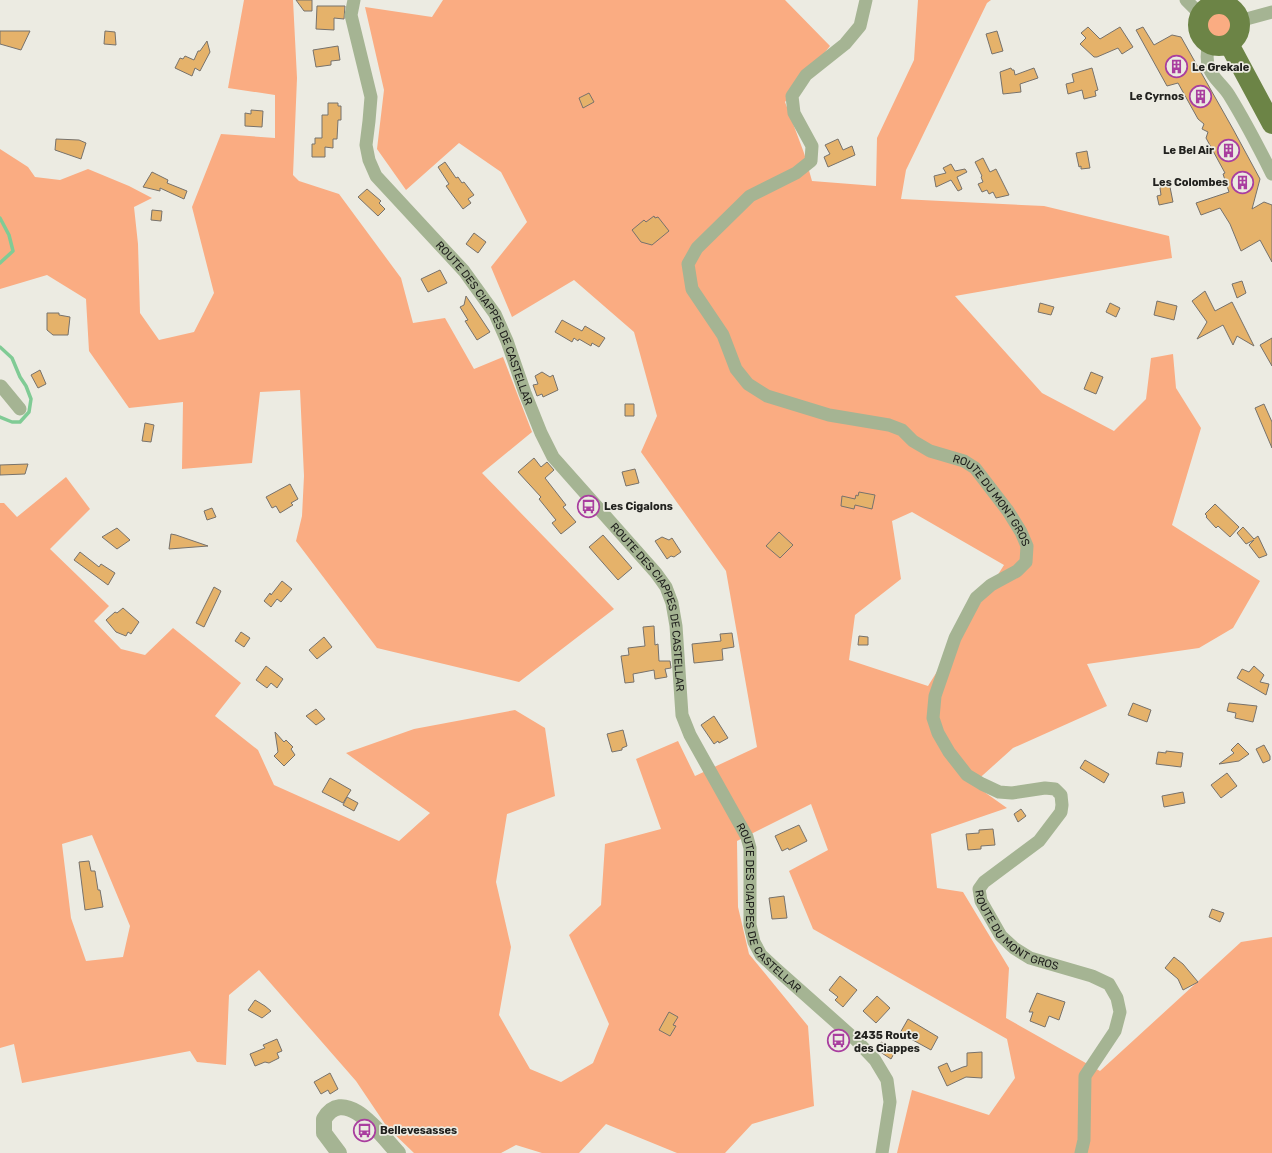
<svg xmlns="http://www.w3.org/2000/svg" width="1272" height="1153" viewBox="0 0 1272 1153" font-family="Rubik,sans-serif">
  <rect width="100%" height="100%" fill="#ecebe2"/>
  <!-- green -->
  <path fill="#faac82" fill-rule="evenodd" d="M244 0H293L297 78 293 175 299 181 339 194 401 278 413 323 445 318 474 369 503 357 532 432 482 473 614 609 519 682 377 648 296 541 302 516 304 476 300 390 260 392 252 463 182 469 183 402 129 408 89 351 86 299 47 275 0 289V149L28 167 35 177 60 180 88 169 129 186 152 198 134 207 138 244 140 313 159 340 194 332 214 293 192 207 221 134 275 138V95L228 88Z
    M443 0H785L830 46 785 102 804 153 812 181 876 186 877 138 914 60 918 0H991L987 3 906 170 901 199 1044 206 1169 236 1172 258 955 296 1042 393 1114 431 1146 399 1151 358 1173 354 1176 388 1201 428 1172 525 1260 581 1233 628 1199 648 1087 664 1107 706 1013 748 973 784 1007 808 931 834 937 888 963 892 1009 968 1006 1018 1100 1071 1241 942 1272 937V1153H897L912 1090 989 1115 1015 1078 1007 1039 813 929 789 871 828 850 811 804 737 841 738 907 749 954 808 1026 814 1106 752 1124 725 1153H677L606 1124 579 1153H542L516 1145 501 1153H414L387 1127 356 1081 259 970 229 995 226 1065 197 1062 190 1051 22 1083 14 1044 0 1048V503H4L17 517 66 477 90 509 50 549 109 606 94 621 121 649 145 655 173 628 241 683 215 716 258 750 274 785 399 841 430 813 346 753 414 729 515 710 545 728 555 796 507 814 496 882 511 947 499 1015 530 1069 561 1082 593 1063 609 1024 569 935 601 905 605 844 661 829 636 759 678 741 695 776 757 747 726 571 641 452 657 416 634 332 574 280 512 317 491 267 527 222 501 172 459 143 406 190 377 149 384 90 365 7 432 17ZM912 512 1004 565 928 686 849 660 855 615 901 579 892 521ZM92 835 130 926 123 957 86 961 71 918 62 844Z
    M1207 25a12 12 0 1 1 24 0a12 12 0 1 1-24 0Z"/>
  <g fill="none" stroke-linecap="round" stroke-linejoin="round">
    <!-- stream -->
    <path stroke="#80cb95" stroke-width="3.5" d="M0 218 9 235 13 251 0 263
      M0 347 12 358 20 377 26 386 31 399 29 412 20 422H12L0 417"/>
  </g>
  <!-- building -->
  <path fill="#e5b26a" stroke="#77726c" d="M296 0H312V11H304Z
    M317 6H345L344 19 334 18V30L316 29Z
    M1088 27 1100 39 1120 27 1133 47 1122 54 1118 48 1097 57H1094L1080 44 1086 38 1081 33Z
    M1143 27 1154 45 1172 35 1181 37 1233 129 1260 179 1252 209 1264 202 1272 205V262L1260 240 1241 251 1230 224 1220 208 1201 215 1196 203 1229 192 1223 174 1225 173 1206 138 1208 132 1202 129 1204 124 1198 119 1178 83 1167 86 1136 30Z
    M0 31H30L21 50 0 44Z
    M105 31 115 32 116 45 104 44Z
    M997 31 1003 51 992 54 986 34Z
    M207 41 210 52 200 71 195 68 192 76 175 68 180 58 183 59 185 56 194 60 198 51H200Z
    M338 46 340 60 331 61V65L316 67 313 50Z
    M1011 68 1012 70H1014L1015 75 1034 68 1038 78 1020 84 1021 92 1003 94 1000 72Z
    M1092 68 1098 90 1095 91 1096 96 1084 99 1082 90 1068 94 1066 84 1074 82 1072 74Z
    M589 93 594 102 583 108 579 98Z
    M328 103H338V106H341V120H338L337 139H333V148L325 147V157H312V144H315V138H322V115H328Z
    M251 110 263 111 262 127 245 126V113L251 114Z
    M56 139 79 140 86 143 81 159 55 150Z
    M838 139 843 150 852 146 855 155 828 167 824 157 830 154 825 145Z
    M1087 151 1090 168 1081 169V166L1079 167 1076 153Z
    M983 158 990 172 996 169 1009 195 996 198 993 192 989 194 987 190 982 192 978 184 983 182 981 177 982 176 975 162Z
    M445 162 456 178 458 177 462 183 464 182 474 195 468 199 471 203 463 209 446 186 449 184 438 167Z
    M951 164 955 171 965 169 967 172 957 177 962 189 958 191 951 180 936 187 934 176 946 173 943 168Z
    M152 172 168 180 167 183 187 191 184 199 160 188V191L143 187Z
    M1167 184 1170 187 1173 202 1159 205 1157 196 1161 195 1160 188 1162 185Z
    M367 189 381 201 379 203 385 209 378 216 358 197Z
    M152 210 162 211 161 221 151 220Z
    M654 216 655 218 658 217 669 231 652 245 641 242 632 230 644 220 646 222Z
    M474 233 486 242 478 253 466 244Z
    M440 270 447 283 428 292 421 279Z
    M1242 281 1246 293 1237 298 1232 284Z
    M1205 291 1215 311 1232 302 1254 346 1237 336 1233 345 1223 325 1197 339 1207 322 1192 301Z
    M466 296 490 332 477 340 465 321 468 320 460 307 464 305Z
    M1157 301 1177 306 1174 320 1154 315Z
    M1040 303 1054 307 1051 315 1038 312Z
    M1110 303 1120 308 1116 317 1106 312Z
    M47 313H59V315L70 317 68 335H53L47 330Z
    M562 320 582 331 585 326 605 338 599 347 592 343 591 346 579 339 578 341 574 338 572 342 555 332Z
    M1272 338V366L1260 345Z
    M40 370 46 384 38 388 31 375Z
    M542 372 550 377 553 375 558 390 543 397 542 394 537 396 533 385 538 384 535 376Z
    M1091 372 1103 377 1096 394 1084 389Z
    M625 404H634V416H625Z
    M1264 404 1272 422V448L1255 408Z
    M145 423 154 425 151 442 142 441Z
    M534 458 541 467 547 462 554 470 545 478 566 505 563 507 576 522 561 534 552 523 556 520 539 499 541 497 518 472Z
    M28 464 25 474 0 475V465Z
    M635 469 639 483 626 486 622 472Z
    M290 484 298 499 291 503 293 505 280 513 276 506 272 508 266 497Z
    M859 492 875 495 872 509 855 505 854 509 841 506 842 496 855 499 856 495 858 496Z
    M1215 504 1239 527 1230 537 1218 526 1216 528 1206 517 1207 516 1205 514Z
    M212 508 216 517 207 520 204 511Z
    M1243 527 1254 539 1258 536 1267 555 1259 558 1249 545 1254 540 1246 544 1237 533Z
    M117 528 130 540 117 549 102 537Z
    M779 532 793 545 780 558 766 546Z
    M171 534 176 535 208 546 169 549Z
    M603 535 632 568 618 580 589 547Z
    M662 537 669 540 672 538 681 552 674 557 671 556 667 559 655 541Z
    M80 552 99 567 101 564 115 573 108 585 74 560Z
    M282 581 292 589 281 602 277 599 271 607 264 601 270 593 271 595Z
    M214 587 221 591 204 627 196 623Z
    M123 608 139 622 131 634 128 632 126 636 116 632 106 620 115 612 117 613Z
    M654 626 655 645 658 644 659 661H670L671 668 665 669 667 677 655 679 654 670 633 674 634 682 625 683 621 656 629 655 628 648 645 646 643 627Z
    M241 632 250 638 244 647 235 641Z
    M732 633 734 647 722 649 723 660 694 663 692 644 721 641 720 634Z
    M859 636 868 637V645H858Z
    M324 637 332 647 317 659 309 650Z
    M266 666 283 679 277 688 271 683 267 688 256 680Z
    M1254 666 1264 675 1260 682 1269 684 1266 695 1237 678 1242 669 1249 672Z
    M1133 703 1151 710 1147 722 1128 715Z
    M1229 703 1257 706 1253 722 1235 718 1236 713 1227 711Z
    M316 709 325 719 316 725 306 716Z
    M714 716 728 738 719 743 718 741 714 744 701 725Z
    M623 730 627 746 622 748V750L612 752 607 734Z
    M275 732 284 742 286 740 293 747 291 749 295 755 284 766 274 756 278 752Z
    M1238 743 1249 754 1239 761 1219 764 1234 753 1231 750Z
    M1264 745 1270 756V760L1263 763 1256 749Z
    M1166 751 1183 753 1181 767 1156 764 1158 752 1166 753Z
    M1085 760 1109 774 1104 783 1080 768Z
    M1227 773 1237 786 1221 798 1211 785Z
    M330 778 351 790 343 803 322 792Z
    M1183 792 1185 803 1164 807 1162 796Z
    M347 797 358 803 354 811 343 805Z
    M1021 809 1026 816 1018 822 1014 814Z
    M799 825 807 841 789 850 788 848 782 851 775 836Z
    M993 829 995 845 981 846V849L968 850 966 834 979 833V830Z
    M89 861 91 871H95L98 890H100L103 907 85 910 79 862Z
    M784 896 787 918 772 919 769 898Z
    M1212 909 1224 913 1220 922 1209 917Z
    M1174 957 1183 964 1198 982 1183 990 1178 979 1165 968Z
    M840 976 857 990 843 1007 835 1000 838 997 829 990Z
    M1037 993 1065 1002 1059 1020 1049 1016 1045 1027 1030 1021 1033 1012H1029Z
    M877 996 890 1008 876 1023 863 1011Z
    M255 1000 265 1006 271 1011 262 1018 248 1010Z
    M669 1012 678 1017 673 1025 676 1026 670 1036 659 1030Z
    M908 1019 938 1037 931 1050 900 1033Z
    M277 1039 282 1051 277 1053 279 1058 269 1063 265 1062 255 1066 250 1054 265 1048 263 1045Z
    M881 1042 896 1050 891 1059 877 1050Z
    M982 1052V1078L966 1077 947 1086 938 1067 947 1063 951 1072 963 1067 967 1066V1053Z
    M330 1073 338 1089 330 1094 328 1090 321 1094 314 1082Z"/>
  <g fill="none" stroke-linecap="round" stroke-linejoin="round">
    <!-- minor -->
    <g stroke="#a5b493" stroke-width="13">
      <path id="s1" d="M354 0 351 15 371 97 369 121 366 145 369 160 376 176 464 271 495 314 507 341 525 393 541 433 553 457 656 573 666 587 672 603 676 626 682 715 690 735 747 837 750 848V925L754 942 761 955 775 968 856 1040 875 1060 887 1080 890 1102 882 1153"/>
      <path id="s2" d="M866 0 860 26 845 44 806 75 792 96 794 113 812 146 811 161 796 173 750 196 697 248 688 264 692 289 723 335 736 369 748 384 767 396 829 415 889 425 902 430 913 441 930 451 964 461 975 468 1008 511 1021 532 1027 546 1026 562 1017 571 991 585 976 598 955 638 935 696 933 718 938 733 949 752 967 775 982 784 999 792 1012 793 1045 788 1055 789 1061 795 1062 805 1061 812 1039 841 984 882 979 889 981 901 1001 936 1014 948 1030 958 1092 976 1109 984 1117 998 1120 1012 1115 1031 1085 1076 1084 1140 1081 1153"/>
      <path d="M1186 0 1201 15"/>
      <path d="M1239 21 1272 12"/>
      <path d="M1209 43C1207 51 1206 60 1209 68 1213 79 1223 85 1229 95 1245 121 1259 148 1272 174"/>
      <path d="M1 386 20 409"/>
    </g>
    <!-- tertiary -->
    <path stroke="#a5b493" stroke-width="16" d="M339 1153 324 1133V1119C345 1084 382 1136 398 1153"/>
    <!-- primary -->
    <path stroke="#6c8446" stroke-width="20" d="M1198 25a21 21 0 1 1 42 0a21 21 0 1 1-42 0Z
      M1229 44 1272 124"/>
  </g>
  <!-- icons -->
  <defs>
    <symbol id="building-ring" viewBox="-11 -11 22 22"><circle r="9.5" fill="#ecebe2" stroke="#a93e9f" stroke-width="1.5"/><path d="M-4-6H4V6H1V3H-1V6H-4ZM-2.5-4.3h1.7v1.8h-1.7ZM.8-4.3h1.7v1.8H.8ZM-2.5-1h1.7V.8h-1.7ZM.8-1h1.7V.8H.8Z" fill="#a93e9f"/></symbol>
    <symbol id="bus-ring" viewBox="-11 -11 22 22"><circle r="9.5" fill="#ecebe2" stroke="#a93e9f" stroke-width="1.5"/><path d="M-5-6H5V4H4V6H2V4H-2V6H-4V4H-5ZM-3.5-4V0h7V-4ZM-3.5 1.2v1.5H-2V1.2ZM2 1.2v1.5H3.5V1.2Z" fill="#a93e9f"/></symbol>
  </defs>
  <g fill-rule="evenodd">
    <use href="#building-ring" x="1164" y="54" width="25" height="25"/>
    <use href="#building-ring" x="1188" y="84" width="25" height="25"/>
    <use href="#building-ring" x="1216" y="138" width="25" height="25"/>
    <use href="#building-ring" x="1230" y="170" width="25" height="25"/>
    <use href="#bus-ring" x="576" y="494" width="25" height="25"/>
    <use href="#bus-ring" x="826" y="1028" width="25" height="25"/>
    <use href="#bus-ring" x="352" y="1118" width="25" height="25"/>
  </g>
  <g text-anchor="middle" stroke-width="3.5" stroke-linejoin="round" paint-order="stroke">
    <!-- poi labels -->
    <g font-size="11" font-weight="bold" fill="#21211e" stroke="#ecebe2" text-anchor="start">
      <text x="1192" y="71">Le Grekale</text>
      <text x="1184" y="100" text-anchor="end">Le Cyrnos</text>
      <text x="1214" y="154" text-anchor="end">Le Bel Air</text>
      <text x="1228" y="186" text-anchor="end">Les Colombes</text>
      <text x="604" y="510">Les Cigalons</text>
      <text x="854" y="1039">2435 Route<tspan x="854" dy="13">des Ciappes</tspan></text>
      <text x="380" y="1134">Bellevesasses</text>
    </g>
    <!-- street labels -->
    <g font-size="11" fill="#21211e" stroke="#ecebe2">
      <text dy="4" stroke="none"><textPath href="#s1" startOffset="366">ROUTE DES CIAPPES DE CASTELLAR</textPath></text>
      <text dy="4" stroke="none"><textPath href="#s2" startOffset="775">ROUTE DU MONT GROS</textPath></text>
      <text dy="4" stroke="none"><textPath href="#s1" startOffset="702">ROUTE DES CIAPPES DE CASTELLAR</textPath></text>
      <text dy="4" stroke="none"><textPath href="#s1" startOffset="1037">ROUTE DES CIAPPES DE CASTELLAR</textPath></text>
      <text dy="4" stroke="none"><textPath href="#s2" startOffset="1400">ROUTE DU MONT GROS</textPath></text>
    </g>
  </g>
</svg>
